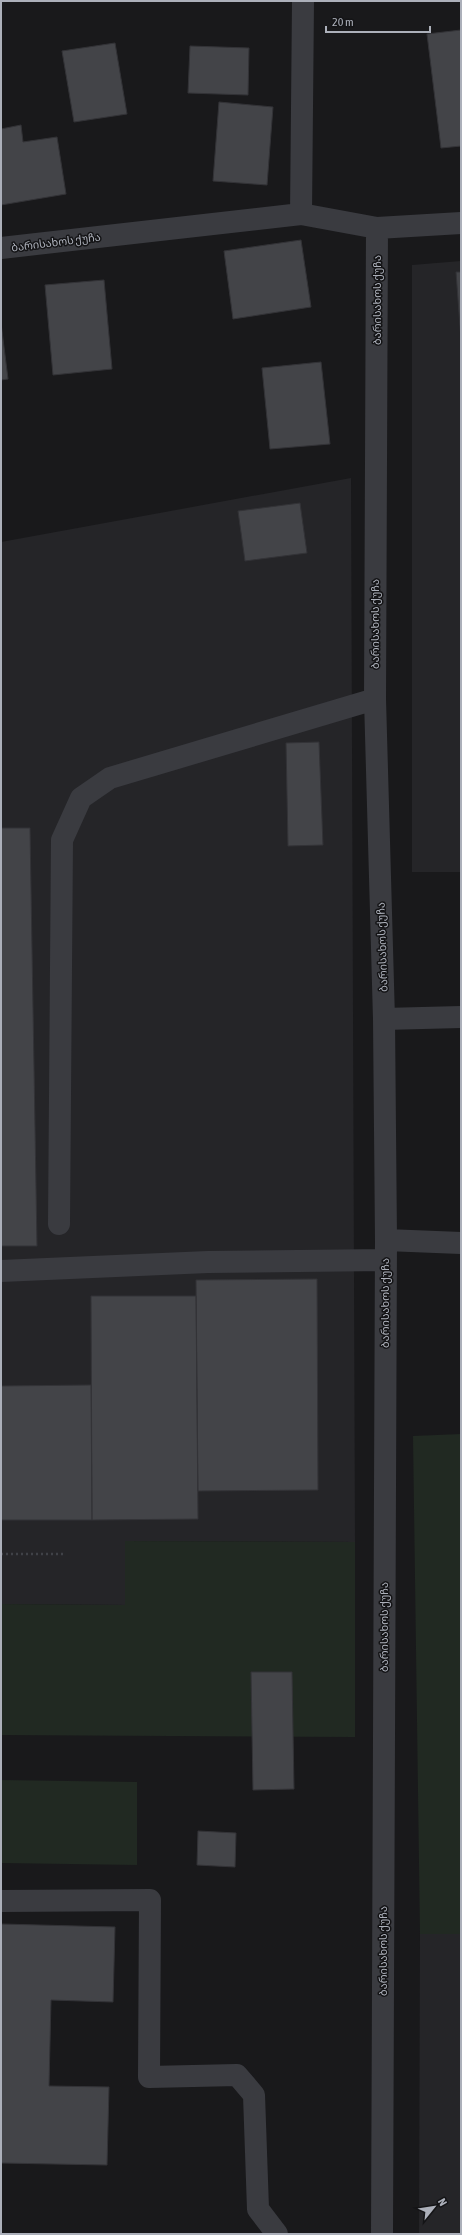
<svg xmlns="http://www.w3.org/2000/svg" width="462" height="2235" viewBox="0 0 462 2235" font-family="'Asap Condensed','Noto Sans Georgian',sans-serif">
  <rect width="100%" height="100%" fill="#19191b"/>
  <!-- built -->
  <path fill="#252528" d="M461 261V872H412V265Z
    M351 478 355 1542 125 1541V1605L1 1604V542Z
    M420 1934H461V2234H419Z"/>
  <!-- green -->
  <path fill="#212922" d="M461 1434V1934H420L413 1436Z
    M125 1541 355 1542V1737L1 1735V1604L125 1605Z
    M1 1780 137 1782V1865L1 1863Z"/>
  <!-- building -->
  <path fill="#434448" stroke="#333337" d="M461 30V146L441 148 427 34Z
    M115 43 127 114 74 122 62 51Z
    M190 46 249 48 248 95 188 93Z
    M219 102 273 107 267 185 213 181Z
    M21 125 23 142 57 137 66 194 1 205V129Z
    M301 240 311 307 233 319 224 251Z
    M456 272H461V340Z
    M104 280 112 369 53 375 45 285Z
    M1 323 8 379 1 380Z
    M321 362 330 444 270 449 262 368Z
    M300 503 307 553 245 561 238 511Z
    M319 742 323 845 288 846 286 743Z
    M1 828H30L37 1246H1Z
    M317 1279 318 1490 198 1491 196 1280Z
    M91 1296H196L198 1519 92 1520Z
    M91 1385 92 1520H1V1386Z
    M251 1672H292L294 1789 253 1790Z
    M198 1831 236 1833 235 1867 197 1865Z
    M1 1924 115 1927 113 2002 51 2000 49 2086 109 2087 107 2165 1 2163Z"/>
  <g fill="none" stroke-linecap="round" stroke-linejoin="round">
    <!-- path -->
    <path stroke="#404247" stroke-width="2.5" stroke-dasharray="2 3" stroke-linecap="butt" d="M1 1554H64"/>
    <!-- minor -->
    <path stroke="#3a3b40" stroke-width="22" d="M301 214 303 1
      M377 228 375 699 384 1019 386 1240 382 2234
      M1 248 301 214 377 228 461 223
      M384 1019 461 1017
      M59 1224 62 840 81 798 110 778 375 699
      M386 1240 461 1243
      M1 1271 208 1262 385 1260
      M1 1901 150 1900 149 2077 237 2075 254 2095 258 2209 277 2234"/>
  </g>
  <g text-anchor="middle" stroke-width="3" stroke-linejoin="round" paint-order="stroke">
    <!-- street labels -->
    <g font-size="11" fill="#acb0ba" stroke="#141416">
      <text transform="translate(56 242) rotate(-7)" y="4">ბარისახოს ქუჩა</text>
      <text transform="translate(377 300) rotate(-90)" y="4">ბარისახოს ქუჩა</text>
      <text transform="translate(375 624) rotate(-90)" y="4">ბარისახოს ქუჩა</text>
      <text transform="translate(382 947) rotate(-92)" y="4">ბარისახოს ქუჩა</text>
      <text transform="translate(385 1303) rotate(-90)" y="4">ბარისახოს ქუჩა</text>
      <text transform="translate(384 1627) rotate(-90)" y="4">ბარისახოს ქუჩა</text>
      <text transform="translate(383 1951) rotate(-90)" y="4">ბარისახოს ქუჩა</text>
    </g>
  </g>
  <!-- border -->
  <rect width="462" height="2235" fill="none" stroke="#acb0ba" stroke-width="4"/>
  <!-- north arrow -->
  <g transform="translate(434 2207) rotate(60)" stroke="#141416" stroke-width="3" paint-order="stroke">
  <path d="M0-3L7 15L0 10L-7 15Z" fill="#acb0ba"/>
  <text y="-6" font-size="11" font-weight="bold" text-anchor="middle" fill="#acb0ba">N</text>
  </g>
  <!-- scale -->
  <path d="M326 26v6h104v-6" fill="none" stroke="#acb0ba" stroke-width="2"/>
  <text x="332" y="26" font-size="12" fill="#acb0ba" stroke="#141416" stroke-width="3" paint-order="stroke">20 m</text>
</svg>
